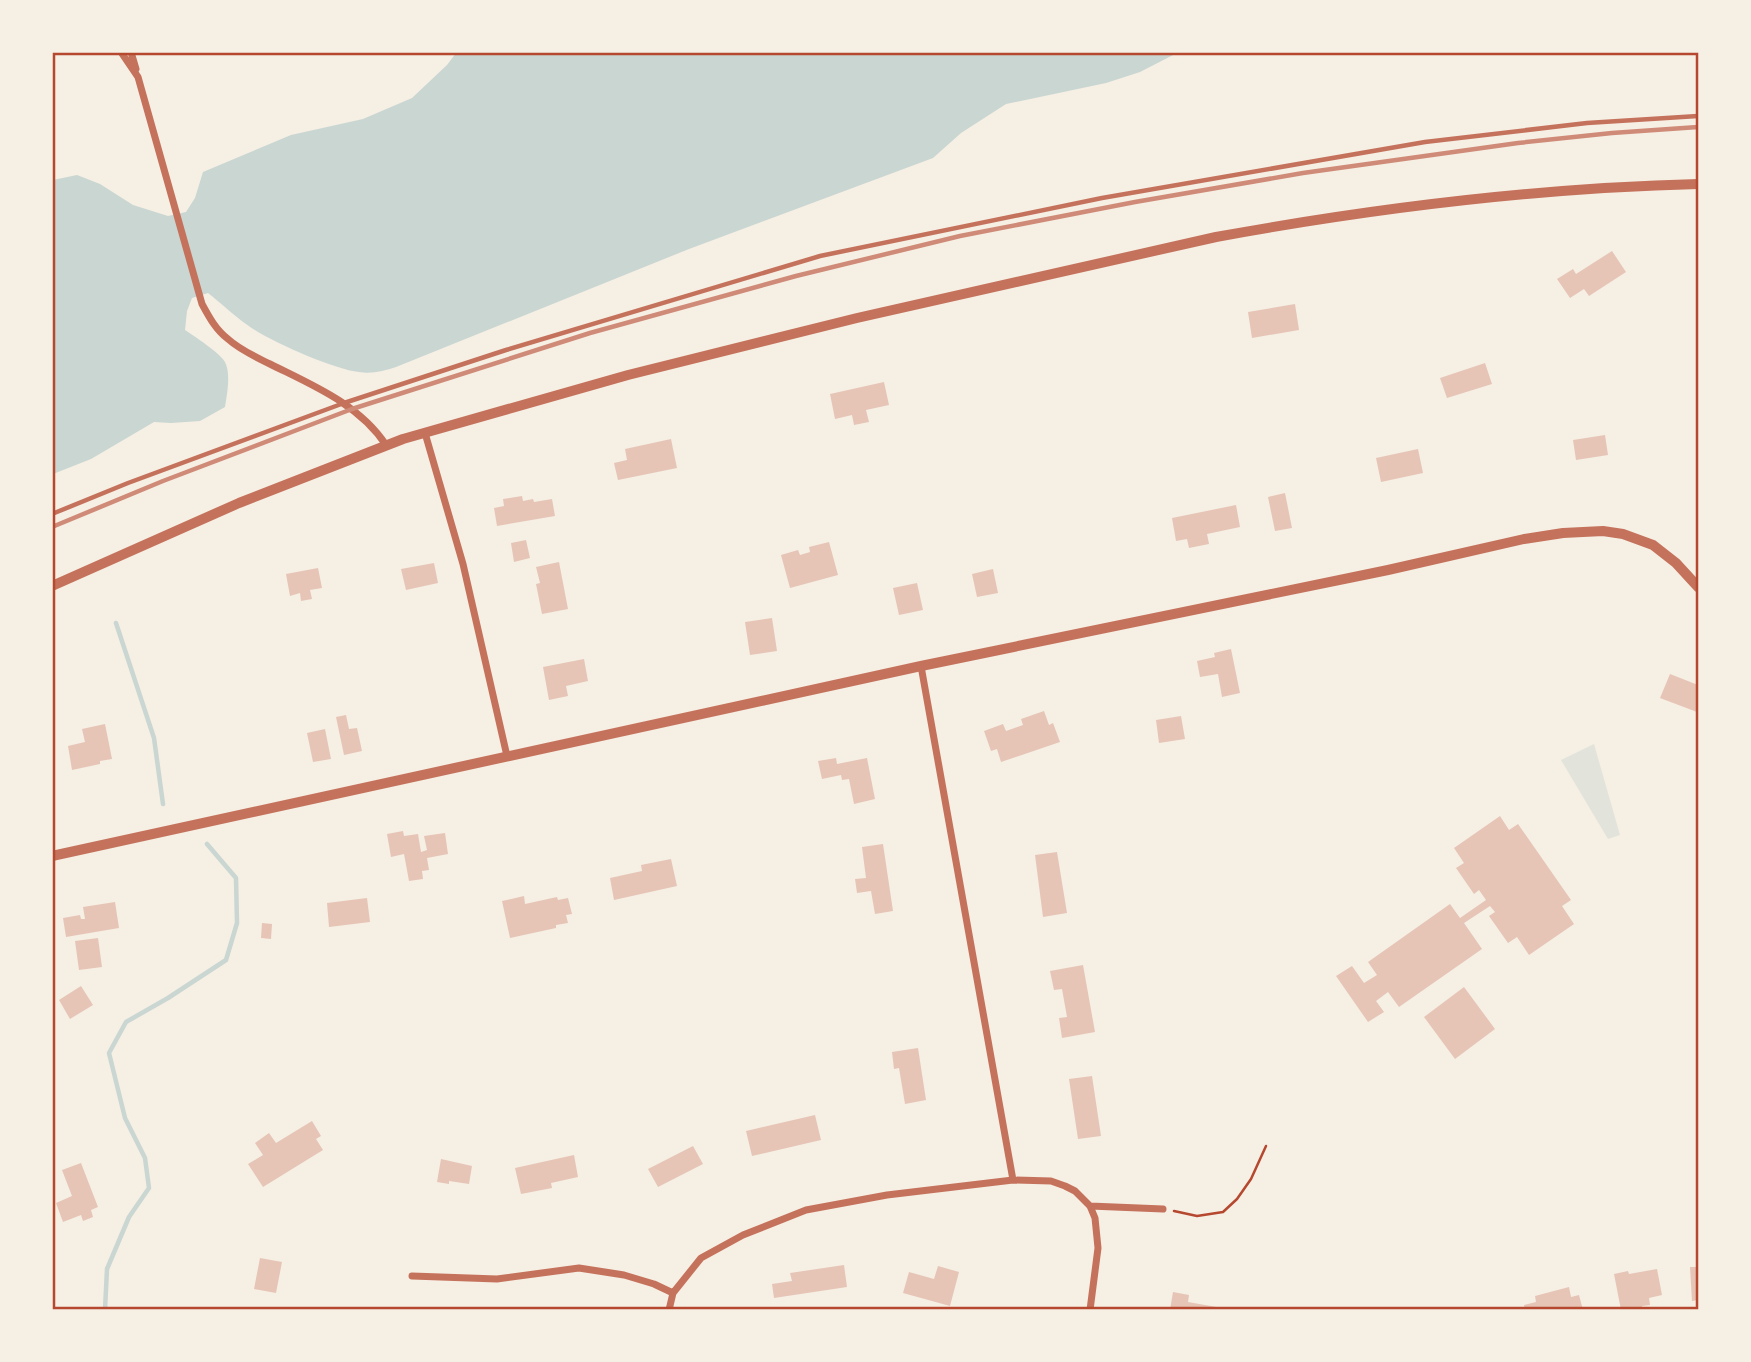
<svg xmlns="http://www.w3.org/2000/svg" width="1751" height="1362" viewBox="0 0 1751 1362" font-family="'Fira Sans',sans-serif">
  <rect width="100%" height="100%" fill="#f6efe4"/>
  <!-- green -->
  <path fill="#e2e4dc" d="M1594 744 1620 835 1608 839 1561 760Z"/>
  <!-- water -->
  <path fill="#c9d6d2" d="M456 53H1177L1140 72 1106 83 1006 104 961 133 933 158 689 249 396 367C384 371 372 374 359 372 333 369 267 340 246 324 232 314 221 303 208 293L192 298 187 311 185 330C194 336 220 353 225 362 231 374 227 394 225 407L200 421 171 423 154 422 91 459 53 474V180L77 175 100 184 133 205 168 216 186 212 195 198 203 172 291 135 363 119 412 98 447 65Z"/>
  <g fill="none" stroke-linecap="round" stroke-linejoin="round">
    <!-- stream -->
    <path stroke="#c9d6d2" stroke-width="4.5" d="M116 623 154 738 163 804
      M105 1310 107 1269 129 1217 149 1188 145 1158 125 1118 109 1053 126 1022 168 998 226 960 237 923 236 878 207 844"/>
  </g>
  <!-- building -->
  <path fill="#e6c5b7" d="M1612 251 1626 272 1589 296 1584 289 1570 298 1557 279 1573 269 1576 274Z
    M1295 304 1299 330 1252 338 1248 312Z
    M1485 363 1492 384 1447 398 1440 378Z
    M884 382 889 405 866 410 869 422 854 425 852 415 835 419 830 394Z
    M1605 435 1608 455 1576 460 1573 440Z
    M671 439 677 468 618 480 614 463 627 460 625 449Z
    M1418 449 1423 473 1381 482 1376 458Z
    M1285 493 1292 528 1275 531 1268 497Z
    M522 496 523 501 533 499 534 502 552 499 555 516 497 526 494 508 504 506 503 499Z
    M1236 505 1240 527 1207 534 1209 544 1189 548 1187 539 1176 541 1172 518Z
    M526 540 530 558 514 562 511 543Z
    M829 542 838 575 790 588 781 555 798 550 800 555 810 552 809 547Z
    M559 562 568 609 542 614 536 584 540 583 536 567Z
    M434 563 438 583 406 590 401 569Z
    M318 568 322 588 310 590 312 599 301 601 300 593 290 596 286 574Z
    M993 569 998 593 977 597 972 574Z
    M917 583 923 610 899 615 893 588Z
    M772 618 777 651 750 655 745 622Z
    M1231 649 1240 693 1222 697 1218 674 1200 677 1197 661 1215 657 1214 653Z
    M584 659 588 681 566 686 568 696 549 700 543 667Z
    M1670 674 1698 685 1697 712 1660 698Z
    M1044 711 1049 725 1053 723 1060 742 1001 762 997 749 991 751 984 731 1003 724 1006 731 1023 725 1021 719Z
    M346 715 349 729 357 728 362 751 344 755 336 717Z
    M1181 716 1185 739 1159 743 1156 720Z
    M105 724 112 759 100 761V764L72 770 68 746 85 742 82 729Z
    M325 729 331 759 313 762 307 733Z
    M836 758 837 764 867 758 875 799 854 804 849 779 842 780 841 775 822 779 818 761Z
    M1500 816 1509 830 1518 824 1571 900 1562 906 1574 924 1529 955 1517 937 1508 943 1489 916 1495 912 1490 906 1464 923 1482 949 1399 1007 1388 992 1376 1001 1384 1012 1368 1022 1336 976 1352 966 1364 983 1377 975 1368 962 1450 904 1460 918 1486 900 1479 890 1474 894 1456 868 1464 863 1454 848Z
    M403 831 404 836 418 834 421 852 427 850 424 836 445 833 448 854 427 858 429 870 422 871 423 879 409 881 404 854 391 857 387 834Z
    M883 844 893 911 875 914 871 891 857 893 855 879 866 878 862 847Z
    M1057 852 1067 913 1043 917 1035 855Z
    M671 859 677 886 614 900 610 878 642 871 641 865Z
    M524 896 525 904 557 897 558 900 568 898 572 914 566 915 568 923 556 925V928L510 938 502 901Z
    M367 898 370 922 329 927 327 903Z
    M115 902 119 928 66 937 63 918 80 915 81 919H85L83 907Z
    M262 923 272 924 271 939 261 938Z
    M98 938 102 967 79 970 75 941Z
    M1083 965 1095 1032 1062 1038 1059 1018 1067 1017 1062 989 1054 990 1050 971Z
    M81 986 93 1005 70 1019 59 1000Z
    M1464 987 1495 1029 1455 1059 1424 1017Z
    M918 1048 926 1100 905 1104 899 1068 894 1069 892 1052Z
    M1092 1076 1101 1136 1078 1139 1069 1079Z
    M815 1115 821 1140 752 1156 746 1131Z
    M312 1121 321 1136 316 1139 323 1150 263 1187 248 1164 263 1155 255 1143 269 1133 276 1143Z
    M693 1146 703 1164 658 1187 648 1169Z
    M574 1155 578 1177 551 1183 552 1188 521 1194 515 1168Z
    M441 1159 472 1166 469 1184 449 1181V1184L437 1182Z
    M81 1163 98 1207 91 1210 93 1217 83 1221 81 1215 63 1222 56 1203 72 1196 62 1170Z
    M260 1258 282 1262 276 1293 254 1289Z
    M844 1265 847 1287 774 1298 772 1284 792 1281 790 1273Z
    M938 1266 959 1272 950 1306 903 1293 909 1272 934 1279Z
    M1690 1267H1698V1300L1692 1301Z
    M1657 1269 1662 1295 1649 1298 1650 1305 1642 1306V1310H1621L1614 1274 1628 1271 1629 1274Z
    M1569 1287 1571 1297 1579 1295 1583 1310H1525L1524 1305 1536 1302 1535 1296Z
    M1173 1292 1189 1295 1188 1302 1222 1308V1310H1170Z"/>
  <g fill="none" stroke-linecap="round" stroke-linejoin="round">
    <!-- path -->
    <path stroke="#b5482f" stroke-width="2.5" d="M1174 1211 1197 1216 1223 1212 1237 1199 1251 1179 1266 1146"/>
    <!-- service -->
    <path stroke="#c5725c" stroke-width="4.5" d="M52 514 128 483 344 403 506 350 820 256 1102 198 1425 142 1587 123 1698 116"/>
    <!-- minor -->
    <path stroke="#c5725c" stroke-width="7" d="M121 52 138 77 202 304C209 317 216 330 228 339 240 350 256 357 270 364 312 385 359 404 386 445
      M131 52 136 69
      M425 433 463 564 507 756
      M921 666 1013 1180
      M1090 1206 1163 1209
      M412 1276 497 1279 579 1268 624 1275 654 1284 673 1293
      M669 1310 673 1293 701 1258 743 1235 806 1210 887 1195 1013 1180 1051 1181 1065 1186 1075 1191 1090 1206 1095 1218 1098 1248 1090 1310"/>
    <!-- tertiary -->
    <path stroke="#c5725c" stroke-width="10" d="M52 586 239 503 403 439 628 375 857 318 1216 237C1375 208 1537 188 1698 184
      M52 856 921 666 1388 570 1524 539 1563 533 1603 531 1623 534 1653 545 1676 563 1698 587"/>
    <!-- rail -->
    <path stroke="#cf8b77" stroke-width="4.5" d="M52 527 163 481 352 409 590 333 796 276 960 236 1135 202 1303 173 1518 143 1612 133 1698 127"/>
  </g>
  <!-- border -->
  <rect width="1751" height="1362" fill="none" stroke="#f6efe4" stroke-width="108"/>
  <rect x="54" y="54" width="1643" height="1254" fill="none" stroke="#b5482f" stroke-width="2.5"/>
</svg>
